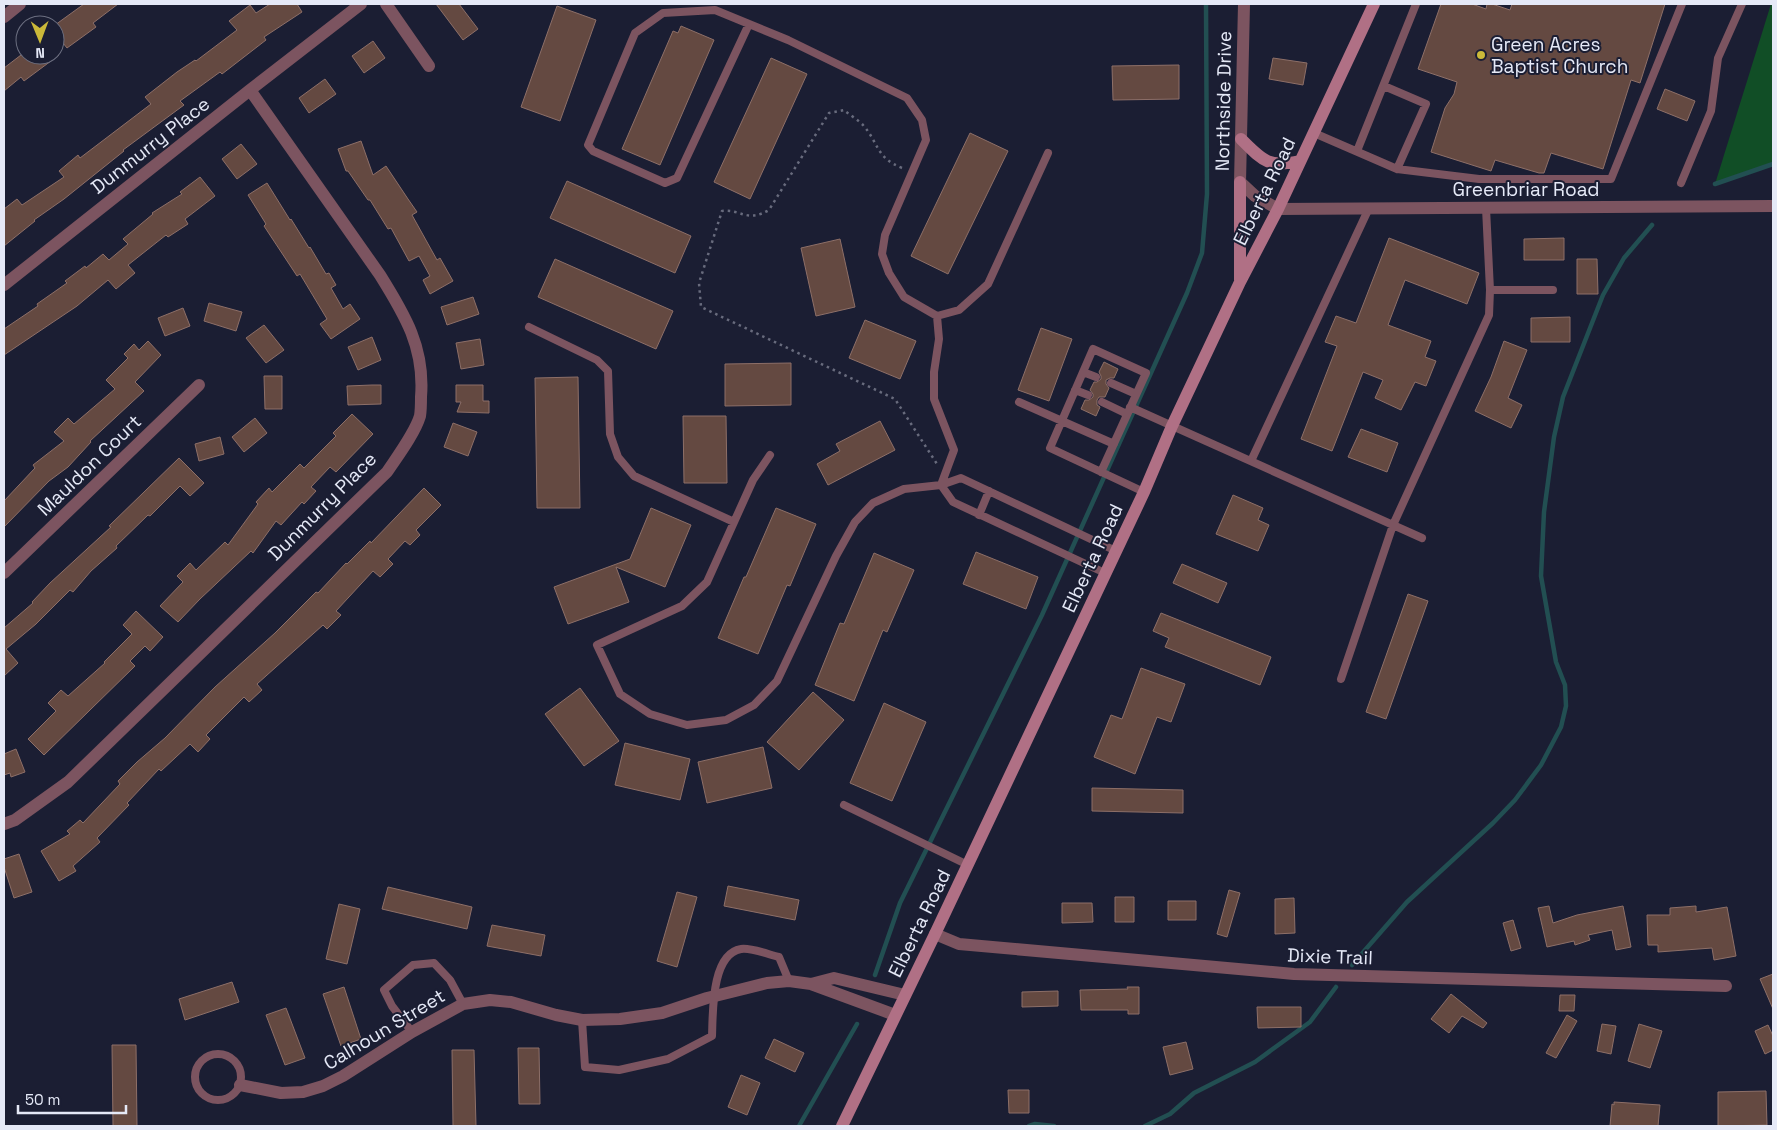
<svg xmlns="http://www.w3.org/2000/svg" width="1777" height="1130" viewBox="0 0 1777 1130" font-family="'Space Grotesk',sans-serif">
  <rect width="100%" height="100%" fill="#1b1e33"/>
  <!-- green -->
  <path fill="#114e26" d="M1771 4H1773V163L1715 184Z"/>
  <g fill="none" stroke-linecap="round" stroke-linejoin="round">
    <!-- stream -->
    <path stroke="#224f52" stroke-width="4.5" d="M1715 184 1773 164
      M1352 965 1407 902 1493 823 1515 800 1541 765 1561 727 1566 706 1565 685 1556 662 1541 576 1544 512 1554 437 1563 397 1603 295 1624 258 1652 225
      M875 975 900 903 1042 615 1187 293 1202 253 1207 194 1206 4
      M799 1126 857 1024
      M1029 1126 1035 1124 1054 1126
      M1145 1126 1170 1114 1194 1093 1255 1062 1310 1022 1336 987"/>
  </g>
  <!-- building -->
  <path fill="#644941" stroke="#8d6f68" d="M84 4H118L93 23 96 27 67 48 55 33V25Z
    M270 4H297L302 12 264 37 266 40 222 74 220 72 180 101 184 105 123 150 124 151 64 199 34 220 35 221 4 246V209L17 199 22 205 64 177 59 171 78 155 80 158 151 104 145 97 177 72 195 60 196 61 237 30 229 21 250 5 256 13Z
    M436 4H459L478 29 463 40Z
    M1441 4H1472L1486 9 1487 4H1492L1510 10 1512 4H1665L1640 83 1631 80 1603 169 1551 153 1544 173H1539L1495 160 1491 171 1431 152 1445 108 1454 94 1457 82 1418 69Z
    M557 6 596 20 560 121 521 107Z
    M681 26 714 40 660 165 622 149 673 31 678 33Z
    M373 41 385 58 364 73 352 56Z
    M21 55H59L24 81 21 77 4 91V68Z
    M771 58 807 74 750 199 714 182Z
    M1273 58 1307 63 1303 85 1269 79Z
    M1179 65V99L1113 100 1112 66Z
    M325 79 336 94 309 113 299 98Z
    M1665 89 1695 101 1687 121 1657 109Z
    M970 133 1008 151 948 274 911 256Z
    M361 141 373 175 386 166 408 199 417 212 412 215 437 260 440 258 453 281 430 294 423 280 430 276 419 256 409 261 391 228 388 229 370 200H368L348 171H346L338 149Z
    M241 144 257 164 237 179 222 159Z
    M200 177 215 196 185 219 188 224 168 237 166 235 128 265 135 273 116 289 108 280 77 306 4 355V329L38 306 37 304 67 283 65 281 85 266 86 268 103 254 109 260 128 244 123 239 153 214 152 213 182 194 180 192Z
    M567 181 691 236 675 273 550 218Z
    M267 183 290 220 291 219 309 248 310 247 326 274 329 273 336 285 331 288 343 309 350 304 360 319 331 339 320 324 327 319 300 274 297 276 264 226 266 224 248 195Z
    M1389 238 1479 273 1467 304 1405 280 1388 325 1431 341 1425 357 1436 361 1426 386 1415 382 1401 410 1375 398 1383 380 1363 372 1332 451 1301 439 1337 346 1325 342 1336 316 1356 323Z
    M1564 238V260H1524V239Z
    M840 239 855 307 816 316 801 248Z
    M555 259 673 311 656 349 538 297Z
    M1577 259H1597L1598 294H1577Z
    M473 297 479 314 447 325 441 307Z
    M209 303 242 312 236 331 204 321Z
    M183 308 190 326 165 336 158 318Z
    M1570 317V342H1531V318Z
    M865 320 916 341 900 379 849 358Z
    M264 325 284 350 266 363 246 338Z
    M1041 328 1072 339 1049 401 1018 390Z
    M372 337 381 360 358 370 348 347Z
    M480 339 484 365 461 369 456 343Z
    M148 341 161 355 135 382 144 391 90 441 91 442 68 467 49 481 4 527V501L35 468 33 465 64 441 54 432 68 418 74 424 115 389 106 380 128 358 124 354 134 344 139 350Z
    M1504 341 1527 350 1508 398 1522 405 1511 428 1475 411 1491 377Z
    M1104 362 1118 369 1114 378H1110L1106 380V384L1109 388 1105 397H1099L1097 400V405L1100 407 1096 416 1081 409 1085 400H1089L1093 397V394L1090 390 1094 382H1097L1101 379V376L1099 372Z
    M791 363V405L725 406V364Z
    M264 376H282V409H265Z
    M578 377 580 508H537L535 378Z
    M372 385H381V404L348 405 347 386Z
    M456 385H483V401H489V413L457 412 461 402H456Z
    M352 414 373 434 336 472 330 467 311 487 316 491 304 504 302 502 281 525 276 521 253 553 251 551 200 599 178 622 160 606 183 582 177 576 190 563 196 570 225 542 228 545 258 504 256 502 269 488 272 492 300 464 304 468 336 436 333 433Z
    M683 416H726L727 483H684Z
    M255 418 267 433 244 452 232 437Z
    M880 421 895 450 828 485 817 464 840 451 836 444Z
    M453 423 477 432 468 456 444 447Z
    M1361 429 1398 443 1387 472 1348 457Z
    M220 437 224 454 199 461 195 444Z
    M179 458 204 483 190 496 180 486 150 516 148 515 116 546 117 548 91 571 73 592 70 590 36 624 6 649 18 663 4 676V628L33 603 32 602 50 583 111 527 109 526Z
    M424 488 441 505 416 530 420 535 410 545 405 541 388 559 393 564 380 577 373 571 336 611 341 615 327 629 323 625 257 684 262 690 249 702 244 697 206 735 210 739 198 752 190 744 161 771 159 769 127 803 129 805 97 838 100 842 73 866 76 871 59 881 41 851 70 834 67 831 80 820 83 823 120 784 118 781 137 762 165 738 215 687 275 633 316 592 318 593 346 563 347 564 370 541 371 543Z
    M1233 495 1263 508 1258 520 1269 525 1258 551 1216 534Z
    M651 508 691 525 665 587 616 567 629 602 568 624 554 587 630 559Z
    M776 508 816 524 790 586 787 585 758 654 718 638 744 577H746Z
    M976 552 1038 577 1026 609 963 584Z
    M874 553 914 570 887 632 883 630 854 701 815 685 840 623 844 624Z
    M1182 564 1227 583 1218 603 1173 583Z
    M1408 594 1428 601 1386 719 1366 712Z
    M136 611 163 637 150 651 145 646 130 661 135 666 44 755 28 739 56 711 48 703 61 690 68 696 105 663 104 662 132 634 123 625Z
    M1161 613 1271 657 1260 685 1165 647 1169 638 1153 631Z
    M1141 668 1185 684 1171 722 1157 717 1135 774 1094 757 1111 715 1122 719Z
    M580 688 619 741 584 766 545 714Z
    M813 692 844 720 799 770 767 742Z
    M884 703 926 722 892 801 850 783Z
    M625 743 690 759 680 800 615 785Z
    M763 747 772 788 707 803 698 762Z
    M16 749 25 772 11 777 10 773 4 775V754Z
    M1092 788 1183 790V813L1092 811Z
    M19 854 32 892 14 898 4 867V859Z
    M728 886 799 900 795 920 724 906Z
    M388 887 472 907 467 929 382 909Z
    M1229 890 1240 893 1227 937 1217 934Z
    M677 892 697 897 677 967 657 961Z
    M1115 897H1134V922H1115Z
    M1294 898 1295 933 1275 934V899Z
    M1168 901H1196V920H1168Z
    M1062 903H1092L1093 922 1062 923Z
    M339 904 360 909 347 964 326 959Z
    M1549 906 1553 923 1577 915 1623 906 1631 947 1616 950 1612 930 1588 935 1590 940 1575 945 1574 941 1547 947 1538 908Z
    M1696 906V912L1727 907 1736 956 1714 960 1712 948 1658 952V945H1648L1647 915H1670V908Z
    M1513 920 1521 948 1511 951 1503 923Z
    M492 925 545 935 541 956 487 946Z
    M1773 974V1009L1760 979Z
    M232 982 239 1002 185 1020 179 999Z
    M344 987 361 1039 341 1046 323 994Z
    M1127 987H1139V1014H1128V1010H1081L1080 990 1128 989Z
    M1058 991V1006L1022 1007V992Z
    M1451 994 1487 1023 1483 1028 1462 1016 1449 1033 1431 1019Z
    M1560 995H1575L1574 1011H1559Z
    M1257 1007H1301V1027L1258 1028Z
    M286 1008 305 1058 285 1065 266 1015Z
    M1567 1015 1577 1021 1556 1058 1546 1053Z
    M1602 1024 1616 1026 1611 1054 1597 1051Z
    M1639 1024 1662 1031 1650 1068 1628 1061Z
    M1768 1025 1773 1036V1050L1765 1054 1755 1031Z
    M774 1039 804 1053 795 1072 765 1058Z
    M1186 1042 1193 1069 1170 1075 1163 1047Z
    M112 1045H136L137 1126H113Z
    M518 1048H539L540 1104H519Z
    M452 1050H474L476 1126H453Z
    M741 1075 760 1083 747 1115 728 1107Z
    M1008 1090H1029V1113H1009Z
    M1766 1091 1767 1125 1718 1126V1092Z
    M1614 1102 1660 1105 1658 1126H1610L1612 1104 1614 1105Z"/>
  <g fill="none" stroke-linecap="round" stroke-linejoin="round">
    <!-- path -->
    <path stroke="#686b7d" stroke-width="2.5" stroke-dasharray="2.5 4" stroke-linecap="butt" d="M902 168C875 157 879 143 863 125 858 120 850 115 844 110L829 113 769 210C746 223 742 209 722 211L699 283 701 307 895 399 937 464"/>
    <!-- lane -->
    <path stroke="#7c5460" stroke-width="8" d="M749 24 677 178 665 183 593 151 588 145 635 33 663 13 715 10 788 40 907 98 922 120 926 140 885 235 882 254 889 273 904 297 937 316 959 310 988 284 1048 153
      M1384 86 1426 104 1397 169
      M1314 133 1397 169 1479 179H1611L1682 4
      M1357 151 1416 4
      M1681 183 1711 111 1718 58 1742 4
      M1490 290H1553
      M937 316 939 339 934 372V399L954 450 941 485
      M529 327 597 360 608 371 610 434 618 457 634 476 734 522
      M1083 372 1096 377
      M1111 383 1136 394
      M1075 390 1088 395
      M1019 402 1114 444
      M1102 402 1127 414
      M1130 407 1422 538
      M770 455 753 480 707 582 682 606 597 645 620 694 650 714 687 725 726 720 754 705 777 681 836 556 855 522 873 503 904 489 941 485 961 478 1116 551
      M1251 461 1369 208
      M1101 472 1146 373 1093 349 1050 448 1144 492
      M941 485 953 502 1105 573
      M979 515 989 491
      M1341 679 1393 525 1489 315 1490 290 1486 208
      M844 805 968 865
      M582 1020 585 1067 619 1070 668 1059 712 1036C713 1013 711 954 741 949 750 947 770 955 779 957L789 981
      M412 1032 392 1006 384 990 413 965 434 963 450 980 463 1004
      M195 1077a23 23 0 1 1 46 0a23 23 0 1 1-46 0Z"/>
    <!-- street -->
    <path stroke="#7c5460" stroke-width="12" d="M386 4 429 66
      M1244 4 1240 182 1255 196 1278 209 1773 206
      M4 17 20 4
      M4 285 250 90 361 4
      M4 573 199 385
      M4 824 15 820 68 782 387 472C397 457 415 433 420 416 421 410 421 403 421 397 425 348 405 315 380 275L250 90
      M935 934 959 944 1294 974 1726 986
      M811 984 834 978 905 995
      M240 1085 281 1093 303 1092 323 1086 343 1076 412 1032 463 1004 490 1000 511 1002 556 1015 582 1020 620 1019 662 1013 707 998 767 983 789 981 811 984 895 1015"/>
    <!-- secondary -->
    <path stroke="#b07085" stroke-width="12" d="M1241 139C1263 161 1268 168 1300 161
      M1240 280V182
      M842 1126 935 934 1144 492 1172 426 1240 282 1278 209 1374 4"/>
  </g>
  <!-- markers -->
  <circle fill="#cbb939" stroke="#1b1e33" stroke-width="2" cx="1481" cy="55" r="5"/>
  <g text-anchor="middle" stroke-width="4" stroke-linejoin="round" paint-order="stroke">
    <!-- poi labels -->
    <g font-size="19" fill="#e5e9f7" stroke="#1b1e33" text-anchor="start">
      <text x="1491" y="51">Green Acres<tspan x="1491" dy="22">Baptist Church</tspan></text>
    </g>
    <!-- street labels -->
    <g font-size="19" fill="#e5e9f7" stroke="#1b1e33">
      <text transform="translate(1223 101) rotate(-89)" y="7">Northside Drive</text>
      <text transform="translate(150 145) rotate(-38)" y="7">Dunmurry Place</text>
      <text x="1526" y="196">Greenbriar Road</text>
      <text transform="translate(1264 191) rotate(-64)" y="7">Elberta Road</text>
      <text transform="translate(89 465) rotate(-44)" y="7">Mauldon Court</text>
      <text transform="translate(322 506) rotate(-45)" y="7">Dunmurry Place</text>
      <text transform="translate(1092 558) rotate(-65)" y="7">Elberta Road</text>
      <text transform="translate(919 923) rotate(-64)" y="7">Elberta Road</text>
      <text transform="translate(1330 956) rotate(2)" y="7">Dixie Trail</text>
      <text transform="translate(384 1029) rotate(-31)" y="7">Calhoun Street</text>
    </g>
  </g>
  <!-- border -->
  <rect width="1777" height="1130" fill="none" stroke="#e5e9f7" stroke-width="10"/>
  <!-- north arrow -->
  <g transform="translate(40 40) rotate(179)"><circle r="24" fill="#1b1e33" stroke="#6c6f81"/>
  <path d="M0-4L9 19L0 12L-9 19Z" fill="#cbb939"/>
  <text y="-8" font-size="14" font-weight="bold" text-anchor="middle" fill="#e5e9f7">N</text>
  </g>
  <!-- scale -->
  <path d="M18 1105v8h108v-8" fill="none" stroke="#e5e9f7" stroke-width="2.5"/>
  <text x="25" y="1105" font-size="15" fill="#e5e9f7" stroke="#1b1e33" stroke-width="4" paint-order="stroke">50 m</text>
</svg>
